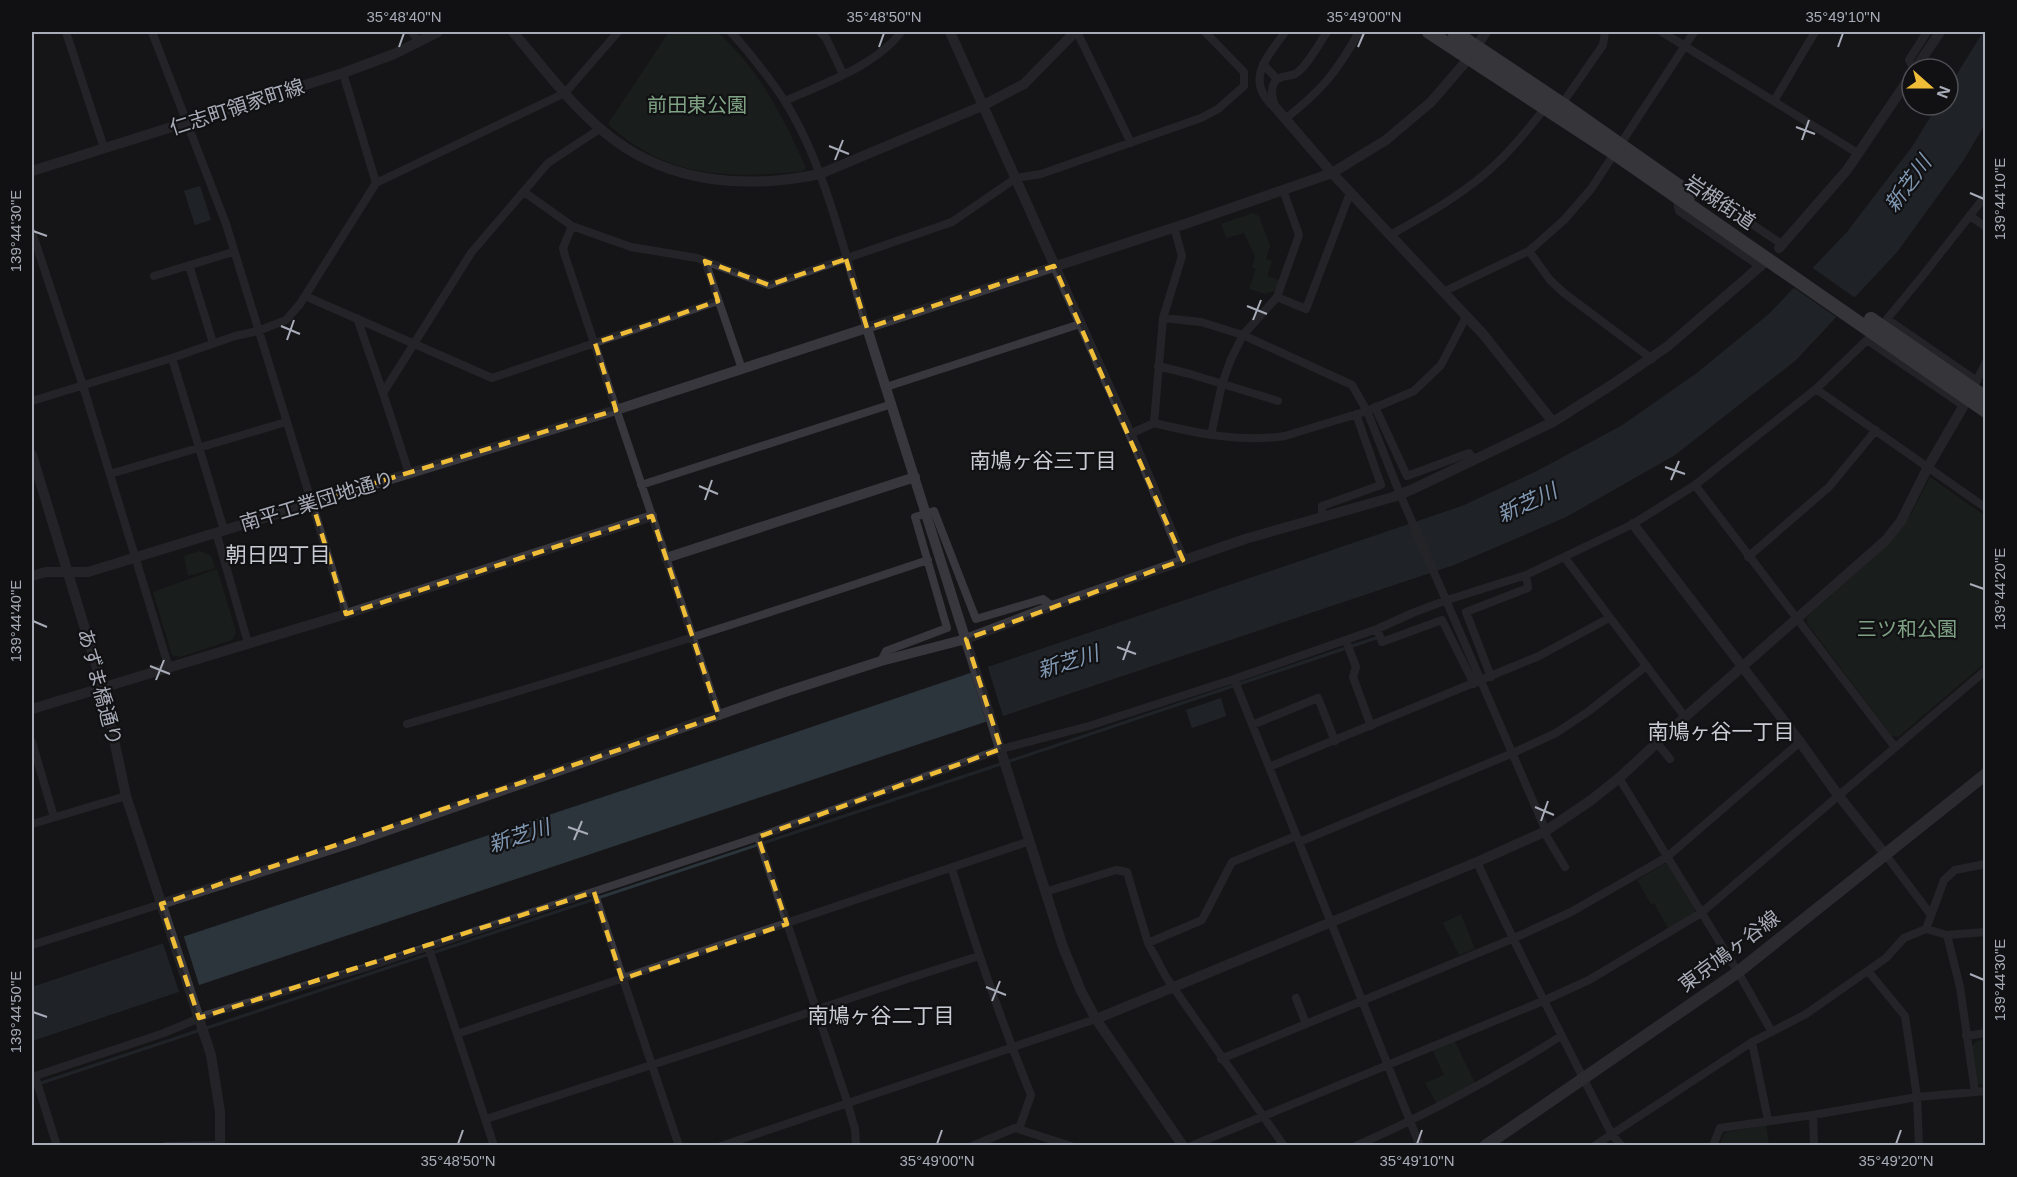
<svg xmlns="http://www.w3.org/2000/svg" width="2017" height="1177" viewBox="0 0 2017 1177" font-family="Arial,'Noto Sans JP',sans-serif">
  <rect width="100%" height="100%" fill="#161618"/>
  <!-- green -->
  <path fill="#1e261f" d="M669 32H717C758 67 784 119 806 168L803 171C727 179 667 178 608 124Z
    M1253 213 1259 216 1270 246 1266 259 1272 261 1267 276 1281 281 1277 290 1265 294 1249 289 1256 269 1252 267 1255 257 1244 233 1226 238 1221 224Z
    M1930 477 1985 516V663L1898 737 1892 736 1807 623V617L1887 545 1911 514Z
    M200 551 211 556 215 568 188 576 184 556Z
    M217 569 236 632 232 640 180 657 172 655 153 592Z
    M1664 864H1667L1695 910 1694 913 1668 928 1654 903 1651 904 1637 880Z
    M1461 914 1475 949 1459 955 1443 923Z
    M1985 1039V1086L1978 1084 1972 1046 1977 1041Z
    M1454 1040 1475 1083 1437 1104 1425 1083 1444 1075 1432 1049Z
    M1766 1125 1769 1145 1719 1146 1724 1134 1728 1132Z"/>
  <!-- water -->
  <path fill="#2c343c" d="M1983 32H1985V124L1963 161 1897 252 1796 360 1675 455 1566 517 1454 565 32 1041V987L720 758 1462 506 1537 471 1621 426 1697 373 1769 314 1847 232 1912 147 1938 105H1948V89Z
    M200 186 211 220 195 225 184 191Z
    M1221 698 1226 716 1192 728 1186 710Z"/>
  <!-- pier -->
  <path fill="#161618" d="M1810 266 1857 299 1839 319 1791 286Z
    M987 664 1004 719 987 724 970 670Z
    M183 934 200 988 180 995 162 941Z"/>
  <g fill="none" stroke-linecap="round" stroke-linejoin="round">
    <!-- stream -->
    <path stroke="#2c343c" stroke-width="3" d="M1007 762 1379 637
      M32 1086 1001 764"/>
    <!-- minor -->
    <path stroke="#37373d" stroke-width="8" d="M66 32 104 148
      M152 32 226 224 346 614
      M412 32 419 42
      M731 32C750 53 768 76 784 100 825 164 845 255 867 328
      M820 32 826 38 843 74
      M1077 32 1131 143
      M1662 32 1859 154
      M1263 64 1277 79
      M1914 69 1909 60 1927 32
      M785 101C822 84 876 66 901 32
      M1774 101 1815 32
      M1562 104 1603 45 1605 32
      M1274 107C1244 80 1267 58 1285 32
      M1275 107C1273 99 1270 91 1274 83 1278 75 1288 77 1295 74 1306 68 1320 42 1327 32
      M1285 119C1321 91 1337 72 1359 32
      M376 183 565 93 618 32
      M1691 183 1783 245
      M524 192 572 226 631 247 697 258 769 285 952 222 1016 178 1041 174 1201 118 1218 109 1244 86V72L1205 32
      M1676 197 1679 211 1761 267
      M1970 216 1986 227
      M572 226 563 248 565 256 719 716
      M32 232 83 386 169 668
      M1390 235C1428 214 1469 191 1500 160 1517 144 1531 125 1545 108
      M1529 251 1550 280 1564 293 1652 359
      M705 261 742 369
      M189 265 213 343
      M154 276 233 252
      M1443 292 1529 251 1564 220 1591 189 1694 32
      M305 296 492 378 718 301
      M1277 297 1306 309 1350 193
      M357 318 383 393
      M1163 318 1201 322 1243 335 1352 385 1367 411 1400 494 1546 831
      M172 358 224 530
      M1158 366 1190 374 1278 401
      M1977 381 1887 319 1924 274 1986 195
      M1974 386 1986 362
      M886 387 1080 324
      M1816 389 1986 508
      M32 401 172 358 235 336 258 331 286 320 300 304 376 183 343 73
      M1375 407 1407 476 1469 453 1475 460
      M1154 423C1196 433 1241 443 1285 436L1367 411 1414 391 1441 365 1466 317
      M1130 434 1154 423 1163 318 1182 256 1174 227
      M1211 435 1222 384 1231 359 1243 335 1277 297 1299 235 1283 190
      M409 473 383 393 471 253 548 163 601 128
      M110 474 286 422
      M641 485 892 404
      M1695 485 1895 747
      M1322 516V506L1381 485 1356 414
      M216 532 248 643
      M1748 557 1829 487 1876 430
      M1565 558 1685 717
      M1377 629 1382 642 1442 620 1474 684
      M1346 641 1356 667 1353 677 1371 726
      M881 661 886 651 947 628 915 517 934 511 976 619 1043 599 1052 606
      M1491 677 1466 612 1528 588 1526 575
      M1234 679 1420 1146
      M407 724C582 674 755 618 928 560
      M1252 725 1318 698 1335 741
      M32 742 54 817
      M1657 743 1670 759
      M1269 767 1539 656 1609 618
      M1619 778 1738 972 1772 1032
      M32 824 126 796
      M1544 832 1565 867
      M758 837 845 1095 855 1129 856 1146
      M1299 842 1513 753 1556 733 1589 711 1646 666
      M1885 854 1931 915
      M1477 862C1519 955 1567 1045 1612 1135L1622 1146
      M952 869C975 945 1001 1021 1031 1095L1019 1129
      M594 892 679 1146
      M1045 892 1116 870 1127 872 1148 943 1166 977 1284 1146
      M1926 929 1944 880 1955 870 1986 864
      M1947 935 1960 987 1975 1092
      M1148 943 1202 920 1232 862 1296 836
      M32 945 161 904
      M428 946 494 1146
      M1868 971 1905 1016 1917 1097 1919 1146
      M1296 998 1306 1024
      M457 1034 1030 841
      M1966 1036 1986 1033
      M1752 1042 1768 1120
      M1221 1059 1512 939 1571 912 1667 857 1800 742
      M35 1076 57 1146
      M32 1077 164 1033 209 1014 364 968 758 837 1001 749 1089 726 1234 679 1377 629 1415 612 1447 600 1526 575 1633 524 1695 485 1816 389 1867 340 1964 406
      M1813 1115 1814 1146
      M486 1119 716 1044 910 978 979 956
      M166 1146 220 1145
      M721 1146 1096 1019
      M972 1146 1015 1128 1071 1146
      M1191 1146 1543 1001 1589 980 1701 913 1986 670
      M1356 1146C1428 1114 1495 1078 1561 1036
      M1594 1146 1752 1042 1806 1014 1886 958 1904 938 1926 929 1947 935 1986 932
      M1713 1146 1720 1128 1813 1115 1917 1097 1986 1091"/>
    <!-- tertiary -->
    <path stroke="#37373d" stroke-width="10" d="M513 32C544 68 574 110 613 139 673 184 748 189 820 174L982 106 1024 84 1075 32
      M950 32 1139 454 1183 560
      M1915 69 1940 32
      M1275 107 1332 173 1483 334 1553 422
      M32 171 343 73 394 54 438 32
      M1779 248 1847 170 1912 74
      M867 328 1063 947 1081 991 1096 1019 1183 1146
      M32 455 103 688 126 796 211 1055 220 1112V1146
      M1633 524 1800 742 1838 795 1885 854
      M666 558 915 477
      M32 576 46 572H88L616 410 1188 223 1332 173 1386 140 1431 102 1469 58 1486 32
      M32 709 346 614 652 516
      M161 904 357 841 785 692 881 661 966 639 1052 606 1245 539 1393 497 1413 489 1553 422 1613 384 1668 346 1764 263
      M1096 1019 1477 862 1544 832 1590 801 1619 778 1685 717 1886 540 1901 521 1928 467 1971 393"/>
    <!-- secondary -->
    <path stroke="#45464d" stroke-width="12" d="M1485 1146 1738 972 1986 774"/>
    <!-- trunk -->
    <path stroke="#5b5c65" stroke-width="14" d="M1429 32 1614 153 1986 411
      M1454 32 1562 104 1690 194
      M1871 319 1986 398"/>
  </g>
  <!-- marked area -->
  <path d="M0 0H2017V1177H0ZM846 259 867 328 1054 266 1183 560 966 639 1001 749 758 837 787 924 622 979 594 892 199 1018 161 904 719 716 652 516 346 614 312 502 616 410 595 343 718 301 705 261 769 285Z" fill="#161618" fill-opacity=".55" fill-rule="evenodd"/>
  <path fill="none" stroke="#efbd37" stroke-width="4.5" stroke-dasharray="12 8" stroke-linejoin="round" d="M846 259 867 328 1054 266 1183 560 966 639 1001 749 758 837 787 924 622 979 594 892 199 1018 161 904 719 716 652 516 346 614 312 502 616 410 595 343 718 301 705 261 769 285Z"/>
  <!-- ticks -->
  <path fill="none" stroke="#a8acb8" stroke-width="2" d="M399 47 404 33M879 47 884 33M1358 47 1364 33M1838 47 1843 33M1796 127 1815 134M1802 140 1809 120M829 146 849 154M835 160 843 140M1970 193 1984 199M33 231 47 236M1247 306 1267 314M1253 320 1261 300M281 326 300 334M287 340 294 320M1665 467 1685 474M1671 480 1679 461M699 486 718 494M705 500 712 480M1970 584 1984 589M33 621 47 627M1117 647 1136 654M1123 660 1130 641M150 666 170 674M156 680 164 660M1535 807 1554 815M1541 821 1548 801M568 827 588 834M574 840 582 821M1970 974 1984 980M986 987 1006 995M992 1001 1000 981M33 1012 47 1017M458 1144 463 1130M937 1144 942 1130M1417 1144 1422 1130M1896 1144 1901 1130"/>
  <g text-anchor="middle" stroke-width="4.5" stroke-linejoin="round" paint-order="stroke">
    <!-- park labels -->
    <g font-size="20" fill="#7fa284" stroke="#111113">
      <text x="697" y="112">前田東公園</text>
      <text x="1907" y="636">三ツ和公園</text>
    </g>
    <!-- street labels -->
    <g font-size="20" fill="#a8acb8" stroke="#111113">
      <text transform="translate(237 107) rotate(-18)" y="7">仁志町領家町線</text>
      <text transform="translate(1720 202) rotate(34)" y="7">岩槻街道</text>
      <text transform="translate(317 501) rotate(-17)" y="7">南平工業団地通り</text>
      <text transform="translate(100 687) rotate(75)" y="7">あずま橋通り</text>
      <text transform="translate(1729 951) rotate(-37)" y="7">東京鳩ヶ谷線</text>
    </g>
    <!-- water labels -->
    <g font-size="21" font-style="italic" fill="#8097b2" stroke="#111113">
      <text transform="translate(1908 184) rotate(-54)" y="7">新芝川</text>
      <text transform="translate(1527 503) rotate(-25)" y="7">新芝川</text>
      <text transform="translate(1068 662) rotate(-17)" y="7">新芝川</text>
      <text transform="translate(519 836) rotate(-18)" y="7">新芝川</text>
    </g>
    <!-- neighbourhood labels -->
    <g font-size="21" fill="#c9cbd4" stroke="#111113">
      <text x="1043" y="468">南鳩ヶ谷三丁目</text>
      <text x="278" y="562">朝日四丁目</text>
      <text x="1721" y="739">南鳩ヶ谷一丁目</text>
      <text x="881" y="1023">南鳩ヶ谷二丁目</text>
    </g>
  </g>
  <!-- border -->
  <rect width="2017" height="1177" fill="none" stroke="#111113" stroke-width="66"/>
  <!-- north arrow -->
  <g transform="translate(1930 87) rotate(111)"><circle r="28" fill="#111113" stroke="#4d4f55" stroke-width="1.5"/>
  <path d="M0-4.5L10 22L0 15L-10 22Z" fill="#efbd37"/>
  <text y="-9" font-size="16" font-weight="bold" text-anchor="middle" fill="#a8acb8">N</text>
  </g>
  <rect x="33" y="33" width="1951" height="1111" fill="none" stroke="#a8acb8" stroke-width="2"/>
  <g font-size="15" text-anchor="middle" fill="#a8acb8">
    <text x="404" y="22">35°48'40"N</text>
    <text x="884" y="22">35°48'50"N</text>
    <text x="1364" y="22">35°49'00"N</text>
    <text x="1843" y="22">35°49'10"N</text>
    <text transform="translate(2000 199) rotate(-90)" y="5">139°44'10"E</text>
    <text transform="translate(16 231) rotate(-90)" y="5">139°44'30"E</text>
    <text transform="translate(2000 589) rotate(-90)" y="5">139°44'20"E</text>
    <text transform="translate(16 621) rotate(-90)" y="5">139°44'40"E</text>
    <text transform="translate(2000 980) rotate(-90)" y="5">139°44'30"E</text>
    <text transform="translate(16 1012) rotate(-90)" y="5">139°44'50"E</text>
    <text x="458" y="1166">35°48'50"N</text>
    <text x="937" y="1166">35°49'00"N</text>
    <text x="1417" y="1166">35°49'10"N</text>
    <text x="1896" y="1166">35°49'20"N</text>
  </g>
</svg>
